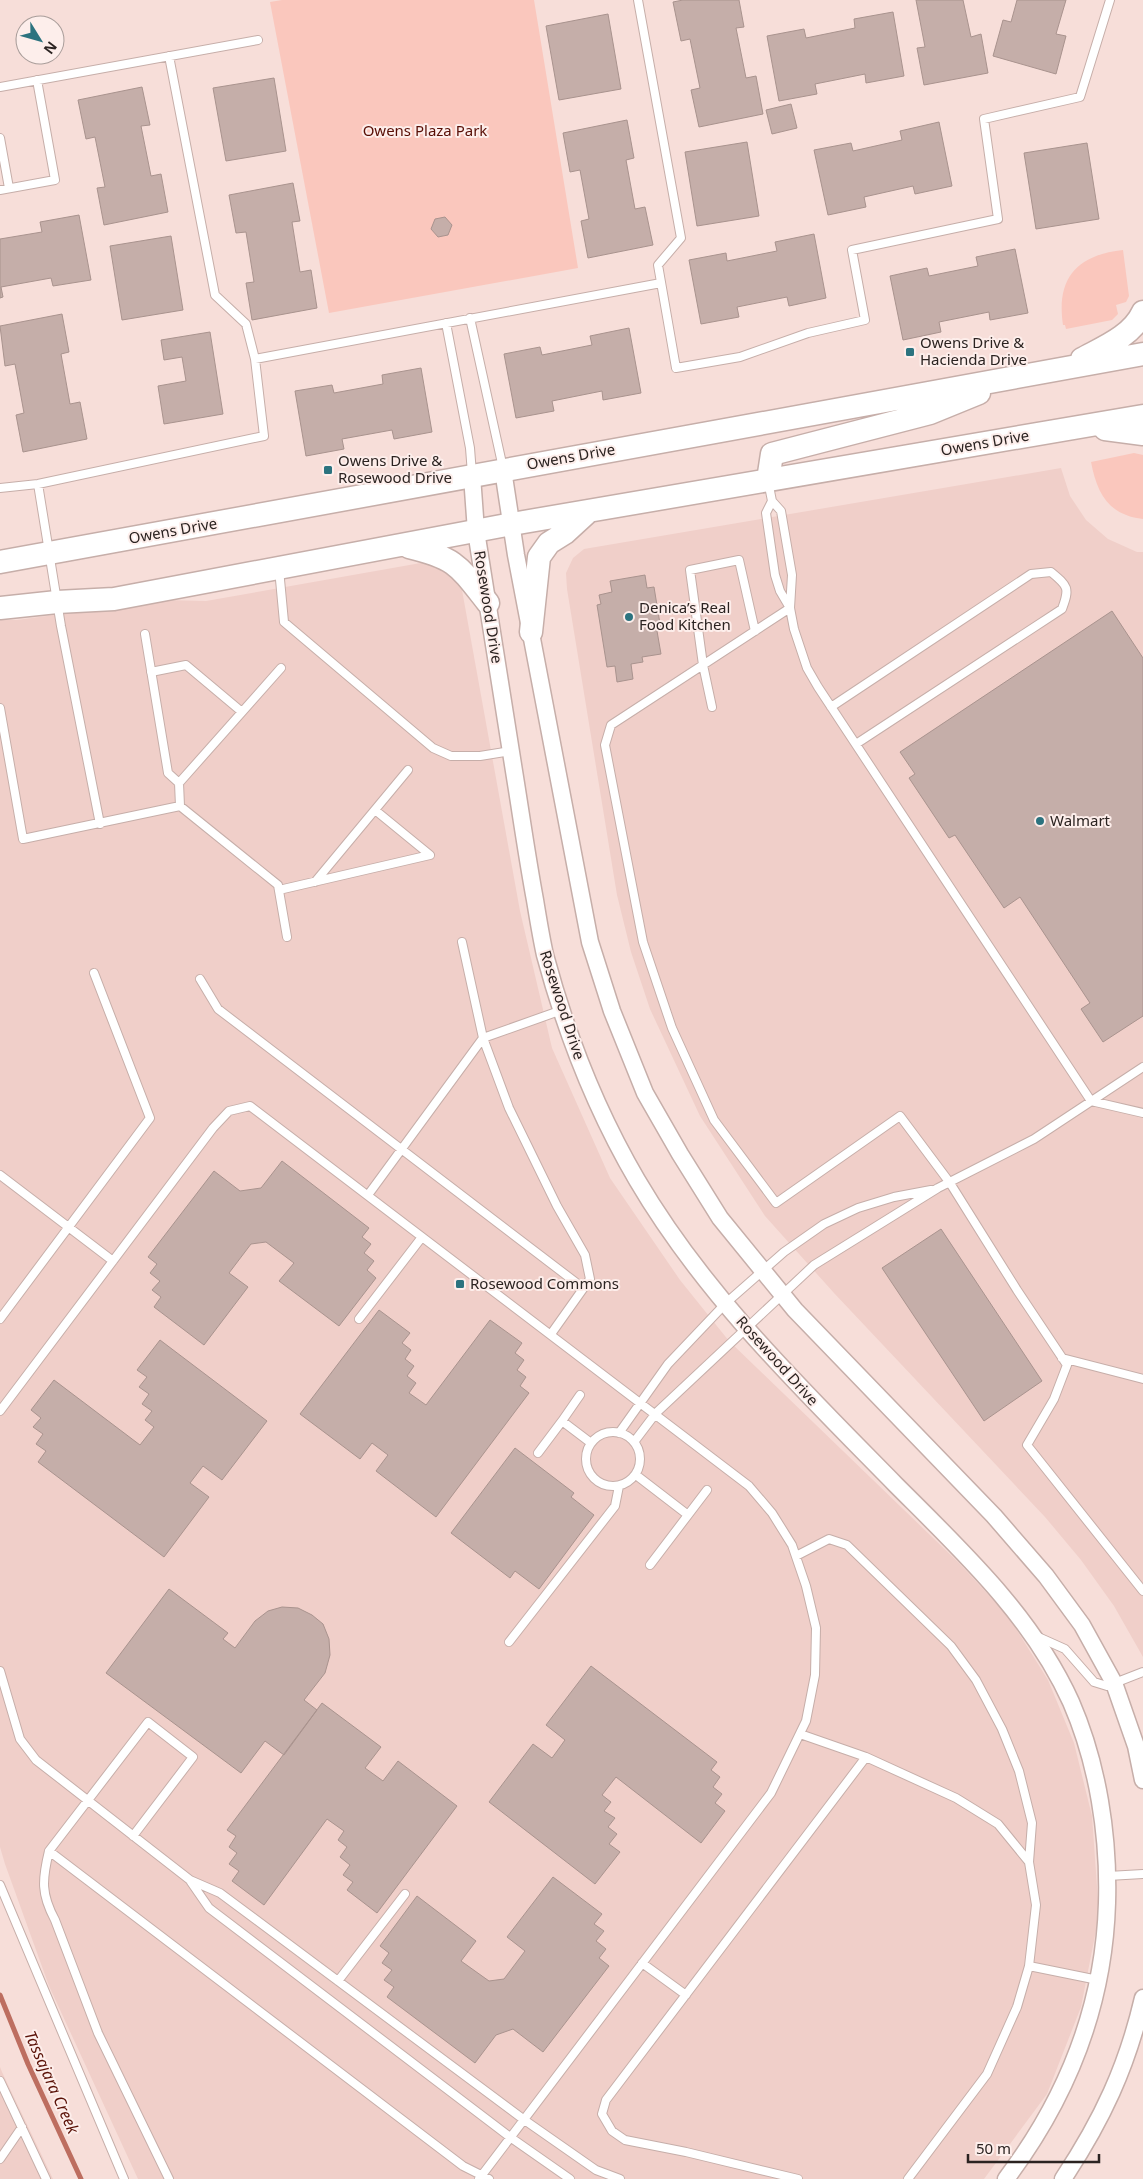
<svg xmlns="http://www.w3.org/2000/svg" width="1143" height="2179" viewBox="0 0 1143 2179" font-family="'Noto Sans',sans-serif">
  <rect width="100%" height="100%" fill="#f7ded9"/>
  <!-- built -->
  <path fill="#f0cfc9" d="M1061 468 1070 496 1086 520 1108 539 1137 552H1143V1657L1114 1606 1081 1560 1045 1517 834 1293 765 1216 700 1116 650 1009 631 952 617 895 567 589 566 573 573 558 584 549Z
    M432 561 460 579 520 911 552 1048 610 1178 680 1280 729 1341 959 1563 1008 1616 1048 1680 1074 1743 1092 1816 1099 1915 1081 2007 1047 2094 984 2179H138L49 1986 5 1864 0 1847V620H17L165 600 206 601Z
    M0 2067 2 2072 53 2179H0Z"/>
  <!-- green -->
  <path fill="#fac7bd" d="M282 0H534L578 268 329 313 270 2Z
    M1123 250 1129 296 1126 302 1116 305 1118 314 1112 320 1066 329 1065 325H1063C1056 278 1077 255 1123 250Z
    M1134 453 1143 455V519C1108 515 1097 493 1091 462Z"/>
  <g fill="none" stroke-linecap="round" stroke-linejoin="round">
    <!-- stream -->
    <path stroke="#bd6e60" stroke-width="5" d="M0 1995 28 2064 81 2179"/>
  </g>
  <!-- building -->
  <path fill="#c5aea9" stroke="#a9938e" d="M683 0H739L744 27 736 28 746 78 756 76 763 114 699 127 691 90 700 88 690 39 681 41 673 2Z
    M916 0H963L971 37 981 34 988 73 924 85 917 48 925 47Z
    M1017 0H1066L1056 34 1066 36 1056 74 993 56 1003 20 1011 22Z
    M893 12 904 76 866 83 865 74 815 84 817 94 779 101 767 36 804 29 806 38 855 28 854 19Z
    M608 14 621 89 559 100 546 26Z
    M274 78 286 151 226 161 213 88Z
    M142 87 150 125 141 126 151 176 161 174 168 212 104 225 97 188 105 187 95 137 86 139 78 100Z
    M791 104 797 128 772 134 766 110Z
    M627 120 634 158 626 160 635 209 645 207 653 245 588 258 581 221 589 219 580 170 570 172 563 133Z
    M939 122 952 186 915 194 913 186 864 197 866 207 828 215 814 150 851 143 853 151 902 140 900 131Z
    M747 142 759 216 697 226 685 152Z
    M1087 143 1099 219 1036 229 1024 153Z
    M293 183 300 221 292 222 300 272 311 270 317 308 252 320 246 283 254 282 246 232 236 233 229 195Z
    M79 215 91 280 53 286 51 278 1 287 3 297 0 298V239L42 232 40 222Z
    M445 217 452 225 448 235 438 237 431 229 435 219Z
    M814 234 826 298 789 306 787 297 737 307 739 317 701 324 689 260 726 253 727 261 777 251 775 242Z
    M171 236 183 310 122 320 110 246Z
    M1015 249 1028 313 990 320 989 312 939 322 941 332 903 340 890 276 927 268 929 276 978 266 976 257Z
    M62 314 69 352 61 354 70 404 80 402 87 439 23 452 16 415 24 413 15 364 5 366 0 326Z
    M629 328 641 393 603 400 602 391 552 401 554 411 516 418 504 354 540 347 542 355 592 345 590 336Z
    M210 332 223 414 164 424 158 386 186 381 182 357 164 360 161 340Z
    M421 368 432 432 394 439 392 430 342 439 344 449 306 456 295 391 332 385 334 393 383 384 382 375Z
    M645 575 647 588 654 587 661 630 657 631 661 654 642 657 643 662 631 664 633 679 617 682 615 666 607 667 597 605 601 604 599 595 612 592 610 581Z
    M1112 611 1143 658V1016L1103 1042 1081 1009 1090 1003 1020 897 1004 908 955 835 949 838 909 778 915 774 900 752Z
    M282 1161 369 1228 362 1237 371 1244 364 1253 374 1261 367 1270 376 1278 339 1326 279 1281 294 1263 266 1242 251 1244 229 1273 248 1287 204 1345 154 1307 161 1297 152 1290 160 1281 150 1273 157 1264 148 1257 214 1171 240 1191 261 1188Z
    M941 1229 1042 1381 984 1421 882 1268Z
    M379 1310 410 1333 402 1343 411 1350 405 1359 414 1366 407 1376 416 1383 409 1393 426 1405 490 1320 522 1343 515 1353 524 1360 517 1370 526 1377 520 1386 529 1393 436 1517 376 1471 388 1455 372 1443 360 1459 300 1414Z
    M160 1340 267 1421 222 1480 203 1466 190 1483 209 1497 164 1557 38 1462 46 1451 36 1444 43 1434 33 1427 41 1418 31 1410 54 1380 140 1445 154 1427 145 1420 152 1411 142 1404 149 1394 139 1387 147 1377 137 1370Z
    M515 1448 574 1493 571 1497 594 1515 539 1589 515 1571 510 1578 451 1533Z
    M169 1589 228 1633 223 1639 235 1648 255 1621 268 1611 282 1607 298 1608 312 1615 323 1624 329 1639 330 1655 325 1673 304 1700 317 1710 284 1755 265 1741 241 1773 106 1673Z
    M591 1666 717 1762 711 1770 720 1777 713 1787 722 1794 715 1803 725 1811 701 1843 616 1777 602 1795 611 1802 604 1811 615 1818 608 1827 617 1834 609 1844 620 1852 595 1884 489 1802 533 1744 552 1758 565 1740 546 1725Z
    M322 1703 381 1747 365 1768 383 1781 398 1761 457 1806 377 1913 347 1890 353 1882 343 1875 350 1865 340 1857 347 1847 338 1840 344 1831 327 1819 264 1905 232 1881 239 1871 229 1864 237 1853 229 1847 236 1836 227 1830Z
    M553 1877 602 1914 594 1924 604 1931 596 1941 606 1949 599 1958 609 1966 543 2052 513 2029 496 2035 475 2063 387 1997 394 1987 384 1980 392 1970 382 1963 389 1953 380 1946 417 1896 476 1941 461 1961 489 1981 504 1979 525 1951 507 1937Z"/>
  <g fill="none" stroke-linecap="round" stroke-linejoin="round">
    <defs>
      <path id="lane" d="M638 0 681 238 658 265 676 368 740 357 808 333 865 320 852 250 998 219 984 119 1080 97 1110 0
        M0 87 258 40
        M0 138 9 188
        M0 190 55 180 37 80
        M470 318 503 468
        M446 323 470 448 472 474
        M255 359 661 283
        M768 481 772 501 781 511 792 575 790 608 794 629 807 668 818 687 1091 1101 1143 1113
        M38 484 61 626 100 824
        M0 488 38 484 264 436 255 359 246 324 215 295 169 56
        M772 501 766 513 775 575 780 591 790 608
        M279 569 284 622 433 748 451 756H480L511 751
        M790 608 611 725 605 745 643 942 672 1028 714 1120 776 1203 900 1116 950 1183 1017 1290 1067 1365 1054 1399 1027 1445 1143 1591
        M145 634 168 773 179 783
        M151 672 186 665 242 712
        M712 707 703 665 690 570 739 560 755 631
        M831 707 1031 574 1051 572C1068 586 1070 588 1062 609L856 744
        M0 708 23 839 180 806 278 885 287 937
        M180 806 179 783 281 668
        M315 882 408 770
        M279 890 430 855 375 810
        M462 942 483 1038 509 1108 557 1206 585 1255 590 1279 551 1334
        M200 979 218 1009 583 1288
        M0 1175 113 1261
        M368 1195 483 1038 562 1010
        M0 1319 150 1118 94 973
        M359 1319 422 1237
        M1062 1358 1143 1379
        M0 1411 213 1128 229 1111 250 1106 749 1486 772 1513 792 1545 806 1586 816 1628 815 1675 806 1721 771 1793 479 2179
        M562 1421 580 1395
        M586 1459a27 27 0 1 1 54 0a27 27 0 1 1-54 0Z
        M619 1433 668 1364 726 1303 784 1252 824 1224 858 1208 894 1197 931 1190
        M634 1442 656 1413 814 1265 938 1188 1034 1139 1143 1067
        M538 1453 562 1421 591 1443
        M636 1475 688 1515 650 1565
        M688 1515 707 1490
        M796 1556 829 1539 847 1545 951 1646 976 1680 1002 1729 1019 1771 1032 1823 1029 1862
        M1036 1636 1065 1649 1094 1682 1107 1686 1143 1672
        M509 1642 615 1506 619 1486
        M0 1671 20 1739 36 1760 190 1880 220 1893 523 2119 596 2170 620 2179
        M800 1734 866 1757 956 1798 998 1824 1029 1862 1036 1905 1029 1966 1017 2007 987 2074 908 2179
        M133 1836 193 1757 148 1722 49 1851C42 1880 41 1894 55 1920L98 2033 169 2179
        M49 1851 463 2166 489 2179
        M1108 1876 1143 1874
        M191 1882 209 1908 510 2137 570 2179
        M0 1885 124 2179
        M642 1963 686 1995
        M1029 1966 1098 1980
        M338 1981 405 1894
        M0 2081 46 2179
        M0 2159 22 2127
        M798 2179 686 2152 625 2140 612 2131 602 2114 606 2100 866 1757"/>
      <path id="street" d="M503 470 516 555 590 942 612 1011 645 1093 680 1154 720 1218 795 1310 994 1516 1046 1576 1082 1625 1114 1683 1136 1746 1143 1780
        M472 476 476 531C489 611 501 691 514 771 521 814 527 857 535 900 538 918 541 937 545 955 566 1033 596 1110 637 1180 705 1296 803 1390 896 1485 962 1551 1032 1616 1071 1702 1098 1764 1109 1836 1107 1903 1104 2005 1067 2098 1006 2179
        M1063 2179C1102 2120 1127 2067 1143 1998"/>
      <path id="secondary" d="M1082 359C1104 347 1132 336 1143 312
        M1105 429 1143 434
        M768 480 772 454 930 413 979 393
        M409 547C456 558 459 566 488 603
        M0 562 1143 354
        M0 608 57 602 114 599 512 524 1143 416
        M531 632 539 557 549 543 565 533 589 511"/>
    </defs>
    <!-- lane casing -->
    <use href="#lane" stroke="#c6aea9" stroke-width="10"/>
    <!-- street casing -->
    <use href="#street" stroke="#c6aea9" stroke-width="19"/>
    <!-- secondary casing -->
    <use href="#secondary" stroke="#c6aea9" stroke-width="25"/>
    <!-- lane -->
    <use href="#lane" stroke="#fff" stroke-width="8"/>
    <!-- street -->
    <use href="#street" stroke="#fff" stroke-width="16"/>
    <!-- secondary -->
    <use href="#secondary" stroke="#fff" stroke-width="22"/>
  </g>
  <!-- markers -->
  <g fill="#2c737f" stroke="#fdeeeb" stroke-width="2">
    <rect x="905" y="347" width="10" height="10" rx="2.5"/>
    <rect x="323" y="465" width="10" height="10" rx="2.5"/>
    <circle cx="629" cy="617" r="5"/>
    <circle cx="1040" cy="821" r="5"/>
    <rect x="455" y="1279" width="10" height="10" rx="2.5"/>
  </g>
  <g text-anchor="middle" stroke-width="4" stroke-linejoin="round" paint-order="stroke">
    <!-- park labels -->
    <g font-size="15" fill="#580e05" stroke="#fdeeeb">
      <text x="425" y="136">Owens Plaza Park</text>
    </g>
    <!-- poi labels -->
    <g font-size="15" fill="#2b2321" stroke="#fdeeeb" text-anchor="start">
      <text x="920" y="348">Owens Drive &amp;<tspan x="920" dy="17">Hacienda Drive</tspan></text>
      <text x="338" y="466">Owens Drive &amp;<tspan x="338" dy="17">Rosewood Drive</tspan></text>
      <text x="639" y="613">Denica’s Real<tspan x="639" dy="17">Food Kitchen</tspan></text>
      <text x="1050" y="826">Walmart</text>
      <text x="470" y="1289">Rosewood Commons</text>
    </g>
    <!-- street labels -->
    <g font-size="15" fill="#2b2321" stroke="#fdeeeb">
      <text transform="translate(985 443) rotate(-10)" y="5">Owens Drive</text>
      <text transform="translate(571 457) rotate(-10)" y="5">Owens Drive</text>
      <text transform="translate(173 531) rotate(-10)" y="5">Owens Drive</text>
      <text transform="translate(488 607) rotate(81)" y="5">Rosewood Drive</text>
      <text transform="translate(562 1005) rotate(72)" y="5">Rosewood Drive</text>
      <text transform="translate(777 1361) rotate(48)" y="5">Rosewood Drive</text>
    </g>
    <!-- water labels -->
    <g font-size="16" font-style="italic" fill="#5a1107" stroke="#fdeeeb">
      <text transform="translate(52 2082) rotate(66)" y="6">Tassajara Creek</text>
    </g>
  </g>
  <!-- north arrow -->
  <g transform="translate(40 40) rotate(127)"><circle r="24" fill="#fdeeeb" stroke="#a99d9a"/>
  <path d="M0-4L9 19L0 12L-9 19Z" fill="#2c737f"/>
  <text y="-8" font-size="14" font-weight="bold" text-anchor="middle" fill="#2b2321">N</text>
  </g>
  <!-- scale -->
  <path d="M968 2154v8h131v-8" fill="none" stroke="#2b2321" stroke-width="2.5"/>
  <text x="976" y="2154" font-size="15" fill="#2b2321" stroke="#fdeeeb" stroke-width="4" paint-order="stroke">50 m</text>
</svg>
